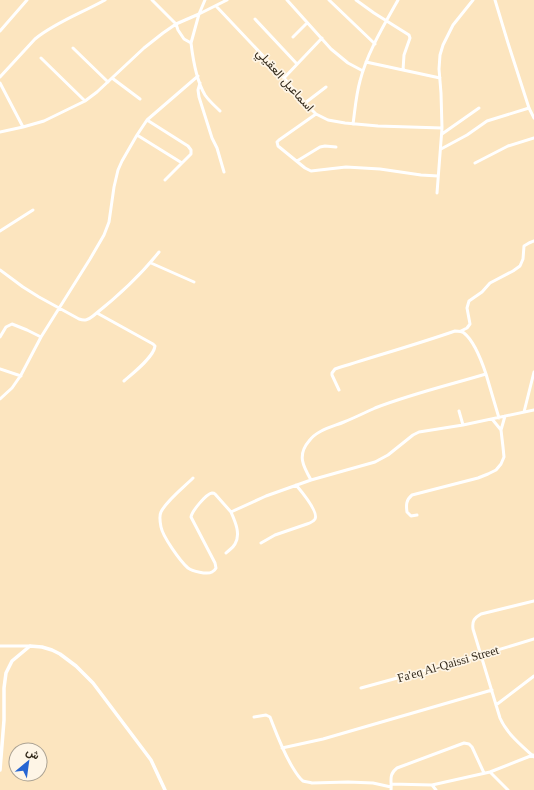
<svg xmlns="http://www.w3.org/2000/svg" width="534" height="790" viewBox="0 0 534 790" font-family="'Times New Roman',Vazirmatn,serif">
  <rect width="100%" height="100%" fill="#fce5bf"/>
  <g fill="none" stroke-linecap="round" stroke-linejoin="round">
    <!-- minor -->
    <path stroke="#fff" stroke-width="3" d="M152 0 176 24 178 30 184 39 191 43 199 14 205 0
      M287 0 331 49 348 63 363 71
      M329 0 375 44
      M356 0 374 13 409 35 410 38 404 55 403 70
      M495 0 508 43 529 108 534 118
      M216 6 284 78 305 103 316 114 328 120 345 123 378 126 442 128
      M255 19 297 64
      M0 31 27 0
      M293 37 307 23
      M191 43C193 60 196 80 205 95 209 101 215 106 220 111
      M73 48 108 82
      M41 58 85 101
      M366 62 440 78
      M0 77 35 39C56 22 82 13 105 0
      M112 78 140 99
      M284 78 322 38
      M0 83 23 127
      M200 83 198 90 199 97 212 138 217 148 224 172
      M305 103 326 87
      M316 114 279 140 277 142 278 146 305 168 311 171 346 167 380 169 421 175 438 176
      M353 124C355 110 356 95 360 81 367 53 384 25 398 0
      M0 132 23 127 44 121 85 101 97 92 144 48 163 33 176 24 199 14 227 0
      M442 134 479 108
      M137 135 182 163 191 154V150L188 146 147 120
      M441 149 467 135 487 121 529 108
      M297 161 320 147 325 146 336 147
      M475 163 508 146 534 138
      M165 180 182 163
      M437 193 442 128 441 93 439 69 440 55 443 45 453 25 473 0
      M0 231 33 210
      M151 263 194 282
      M0 270 23 287 39 297 79 319C85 321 88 320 93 316 117 297 140 276 159 252
      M97 313 153 344 155 346C154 357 132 374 124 381
      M461 331 467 328 470 324 467 308 469 301 482 292 490 283 513 271 520 266 523 259 524 246 529 243 534 241
      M0 337 6 327 12 324 27 330 41 337
      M0 369 21 376
      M339 390 332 375V373L335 369C375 356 415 345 455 331 459 331 462 331 464 333 474 341 482 362 486 374
      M0 399 12 388 21 375 41 337 90 259 104 235 109 222 114 187 118 170 122 161 137 135 147 120 198 76
      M459 411 463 425
      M524 412 534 372
      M499 418 486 374C449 385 411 394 375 408 364 413 354 418 344 422 332 427 317 430 309 441 297 455 303 466 311 480L375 462 388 455 413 435 419 432 463 425 534 410
      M501 430 505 416
      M193 478C184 487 166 501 161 512 159 516 160 522 161 527 163 537 180 561 188 568 192 571 207 575 212 572 214 571 215 570 216 568L215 563 191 517C192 511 206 494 212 493 213 493 214 493 215 494L231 512 266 496 311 480
      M417 515 411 516 407 512C406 505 406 500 412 495L478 478 488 474 496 470 501 464 504 457 503 447 501 430 492 419
      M261 543 275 535 307 524C310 523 313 522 315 519 319 512 301 491 296 485
      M226 553C229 550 233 548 235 544 241 534 235 521 231 512
      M534 601 481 614C474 618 472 621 473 629L500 718C507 734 521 745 534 757
      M0 646H30
      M361 688 481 655 534 639
      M496 705 534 676
      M254 717 266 715 270 717C277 735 283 752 293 768 296 773 299 778 303 781 306 782 309 782 312 783L348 782 373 783 391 787
      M282 748 323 739 492 690
      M490 772 508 790
      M391 784 432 785 490 772 533 755
      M432 785 436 790
      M391 790C392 781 388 775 397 768L464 743 469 744 472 747 484 773"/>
    <!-- tertiary -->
    <path stroke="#fff" stroke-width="3.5" d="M0 770 4 720V688L6 673 12 661 30 646 42 647 52 650 60 654 76 666 93 683 151 760 165 790"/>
  </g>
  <g text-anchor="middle" stroke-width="3.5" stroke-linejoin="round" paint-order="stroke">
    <!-- street labels -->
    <g font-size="12" fill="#302719" stroke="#fef5e6">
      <text transform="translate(285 80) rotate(48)" y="4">اسماعيل العقيلي</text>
      <text transform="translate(448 664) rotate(-16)" y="4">Fa'eq Al-Qaissi Street</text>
    </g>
  </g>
  <!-- north arrow -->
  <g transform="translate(28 762) rotate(29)"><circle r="19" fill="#fef5e6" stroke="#aca394"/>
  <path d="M0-3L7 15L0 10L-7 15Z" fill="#2665d2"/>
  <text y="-6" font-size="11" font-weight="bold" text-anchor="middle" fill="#302719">ش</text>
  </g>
</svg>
